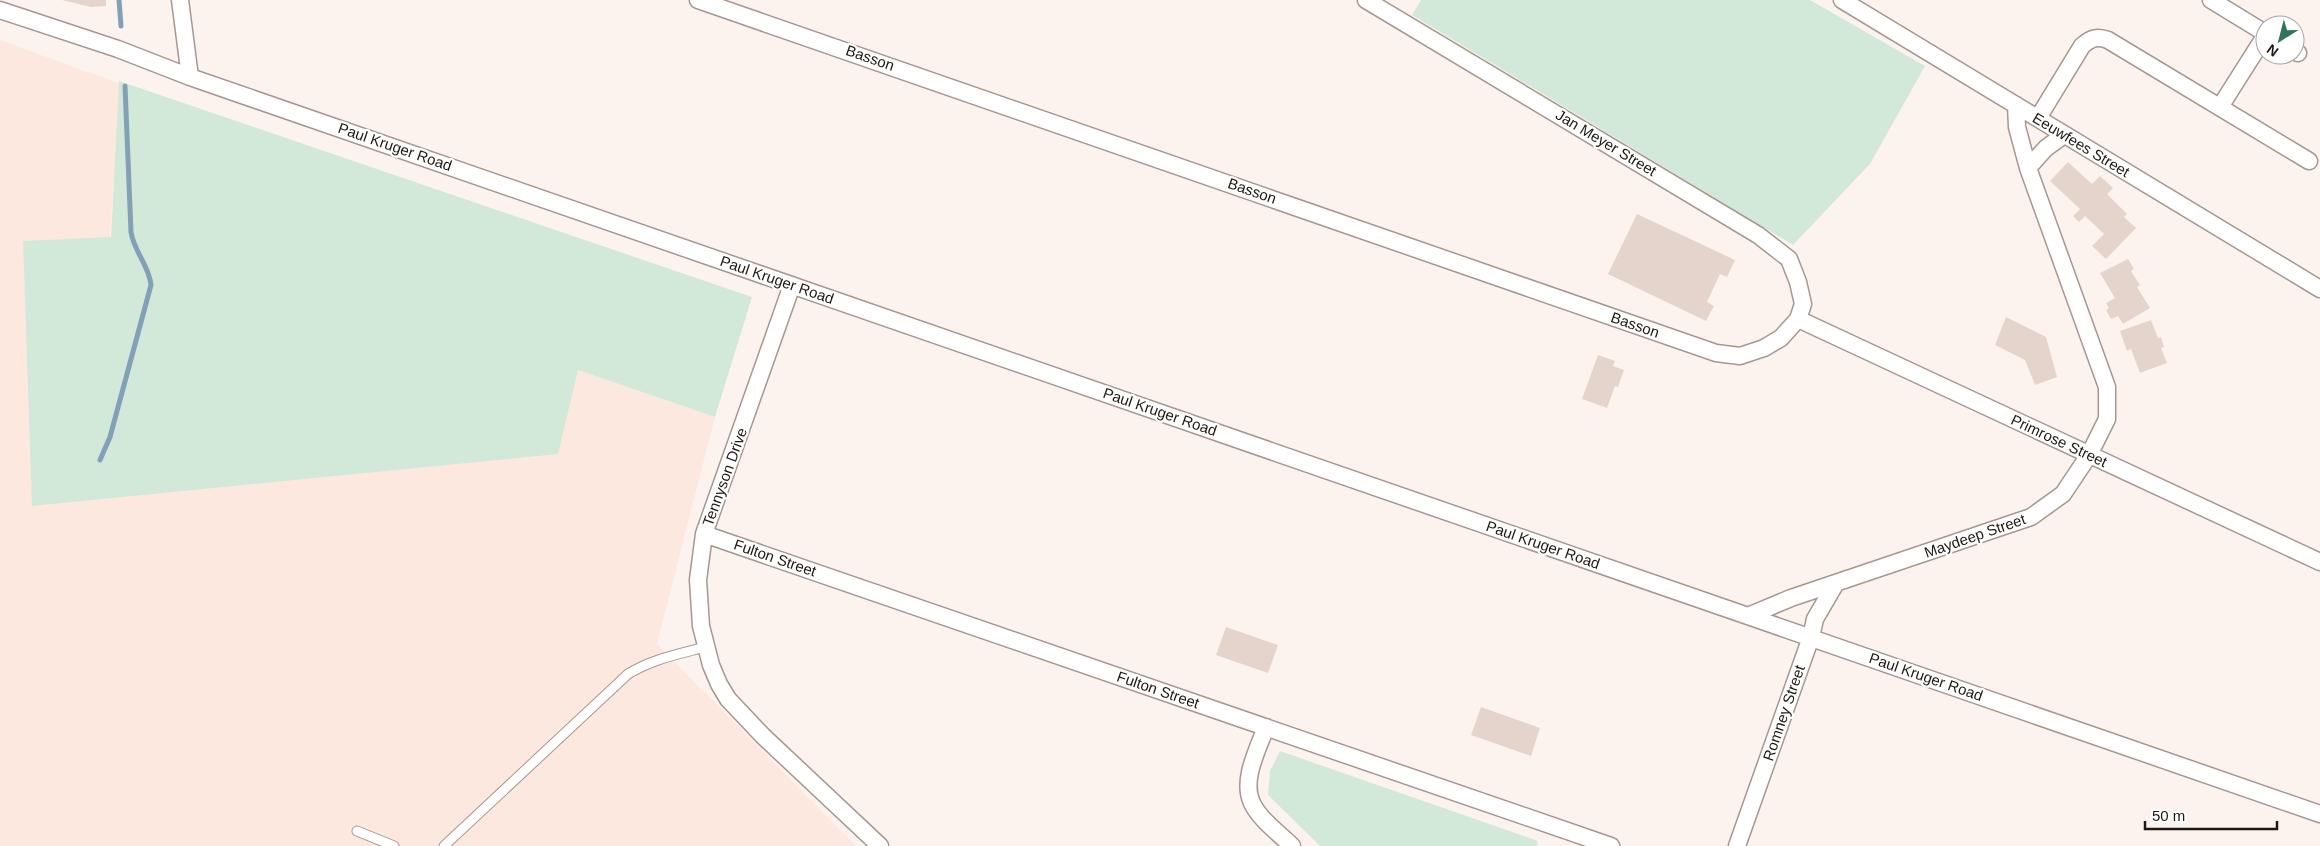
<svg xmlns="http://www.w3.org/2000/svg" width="2320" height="846" viewBox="0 0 2320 846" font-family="Helvetica,sans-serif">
  <rect width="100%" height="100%" fill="#fdf3ee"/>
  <!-- built -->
  <path fill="#fce8df" d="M0 40 121 84 91 500 578 370 715 417 657 644 856 846H0Z"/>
  <!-- green -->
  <path fill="#d2e9da" d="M1421 0H1810L1925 66 1870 164 1793 245 1412 15Z
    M119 81 752 297 715 417 578 370 558 454 32 506 23 241 111 237Z
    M1280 751 1538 841 1537 846H1320L1268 795 1270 771Z"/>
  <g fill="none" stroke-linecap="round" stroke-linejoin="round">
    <!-- stream -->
    <path stroke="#82a0b6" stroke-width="5" d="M119 0 121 26
      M100 460 110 437 151 285C149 265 134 252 131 232L125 86"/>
  </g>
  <!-- building -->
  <path fill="#e4d4cc" d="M62 0H106V6L91 7Z
    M2068 162 2092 184 2100 176 2113 188 2107 194 2127 214 2124 217 2136 228 2106 259 2092 246 2104 234 2085 216 2079 222 2073 216 2080 209 2050 181Z
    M1637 214 1735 260 1727 277 1720 274 1707 302 1714 306 1706 321 1608 274Z
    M2128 259 2134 269 2131 271 2140 285 2137 287 2150 308 2123 324 2118 316 2111 319 2106 310 2109 308 2106 303 2115 298 2100 273Z
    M2006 317 2046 337 2057 377 2035 385 2025 360 1995 345Z
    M2151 320 2158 338 2161 337 2164 347 2161 348 2167 363 2140 373 2131 349 2127 351 2120 331Z
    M1598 355 1615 361 1613 366 1624 370 1618 387 1615 386 1607 408 1582 399Z
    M1226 627 1278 645 1268 673 1216 655Z
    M1481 707 1540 728 1531 756 1471 735Z"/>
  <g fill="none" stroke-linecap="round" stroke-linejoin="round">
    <defs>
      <path id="lane" d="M357 831 394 846
        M444 846 628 674C652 659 679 654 705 647"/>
      <path id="street" d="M180 0 190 77
        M698 0 1716 353 1740 356 1764 348 1781 338 1798 319 1803 304 1798 282 1789 259 1758 235 1366 0
        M1842 0 2320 289
        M2211 0 2265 33
        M0 10 118 49 190 77 2320 814
        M2295 51 2298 53
        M2220 107 2265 36
        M2038 118 2082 46C2091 38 2097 36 2108 40L2309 161
        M2028 168 2046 148 2064 135
        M792 285 704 534 698 580 701 626 711 665 719 684 728 699 763 736 880 846
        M1798 319 2320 562
        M704 534 1611 846
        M1748 616 1791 598 2031 517 2063 494 2089 455 2107 419V387L2028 168 2017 127 2016 105
        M1266 727C1258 749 1241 780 1252 803 1260 820 1279 833 1292 846
        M1737 846 1811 637 1815 619 1836 583"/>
    </defs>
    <!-- lane casing -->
    <use href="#lane" stroke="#a69790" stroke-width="11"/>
    <!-- street casing -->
    <use href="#street" stroke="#a69790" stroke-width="19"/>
    <!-- lane -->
    <use href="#lane" stroke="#fff" stroke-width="9"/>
    <!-- street -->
    <use href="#street" stroke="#fff" stroke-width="16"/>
  </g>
  <g text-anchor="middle" stroke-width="4.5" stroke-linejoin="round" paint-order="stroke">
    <!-- street labels -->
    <g font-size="15" fill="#1e1815" stroke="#fff">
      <text transform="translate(870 58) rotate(19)" y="5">Basson</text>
      <text transform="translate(1606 143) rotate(31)" y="5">Jan Meyer Street</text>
      <text transform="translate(2081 145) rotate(31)" y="5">Eeuwfees Street</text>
      <text transform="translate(395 147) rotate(19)" y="5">Paul Kruger Road</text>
      <text transform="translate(1252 191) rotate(19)" y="5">Basson</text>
      <text transform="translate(777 280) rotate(19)" y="5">Paul Kruger Road</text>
      <text transform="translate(1635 325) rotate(19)" y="5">Basson</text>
      <text transform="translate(1160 412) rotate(19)" y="5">Paul Kruger Road</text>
      <text transform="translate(2059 441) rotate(25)" y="5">Primrose Street</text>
      <text transform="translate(725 477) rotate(-70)" y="5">Tennyson Drive</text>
      <text transform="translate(1975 536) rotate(-19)" y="5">Maydeep Street</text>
      <text transform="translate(1543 545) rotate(19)" y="5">Paul Kruger Road</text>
      <text transform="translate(775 558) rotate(19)" y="5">Fulton Street</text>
      <text transform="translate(1926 677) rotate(19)" y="5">Paul Kruger Road</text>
      <text transform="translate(1158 690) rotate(19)" y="5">Fulton Street</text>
      <text transform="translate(1784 713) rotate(-71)" y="5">Romney Street</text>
    </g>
  </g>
  <!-- north arrow -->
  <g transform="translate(2280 40) rotate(216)"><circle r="24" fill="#ffffff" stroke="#a5a3a1"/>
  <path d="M0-4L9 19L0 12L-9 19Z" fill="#307160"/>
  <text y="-8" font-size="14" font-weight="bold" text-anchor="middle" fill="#1e1815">N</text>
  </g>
  <!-- scale -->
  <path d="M2145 821v8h132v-8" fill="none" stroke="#1e1815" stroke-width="2.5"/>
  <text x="2152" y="821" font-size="15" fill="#1e1815" stroke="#ffffff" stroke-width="4" paint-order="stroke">50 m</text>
</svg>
